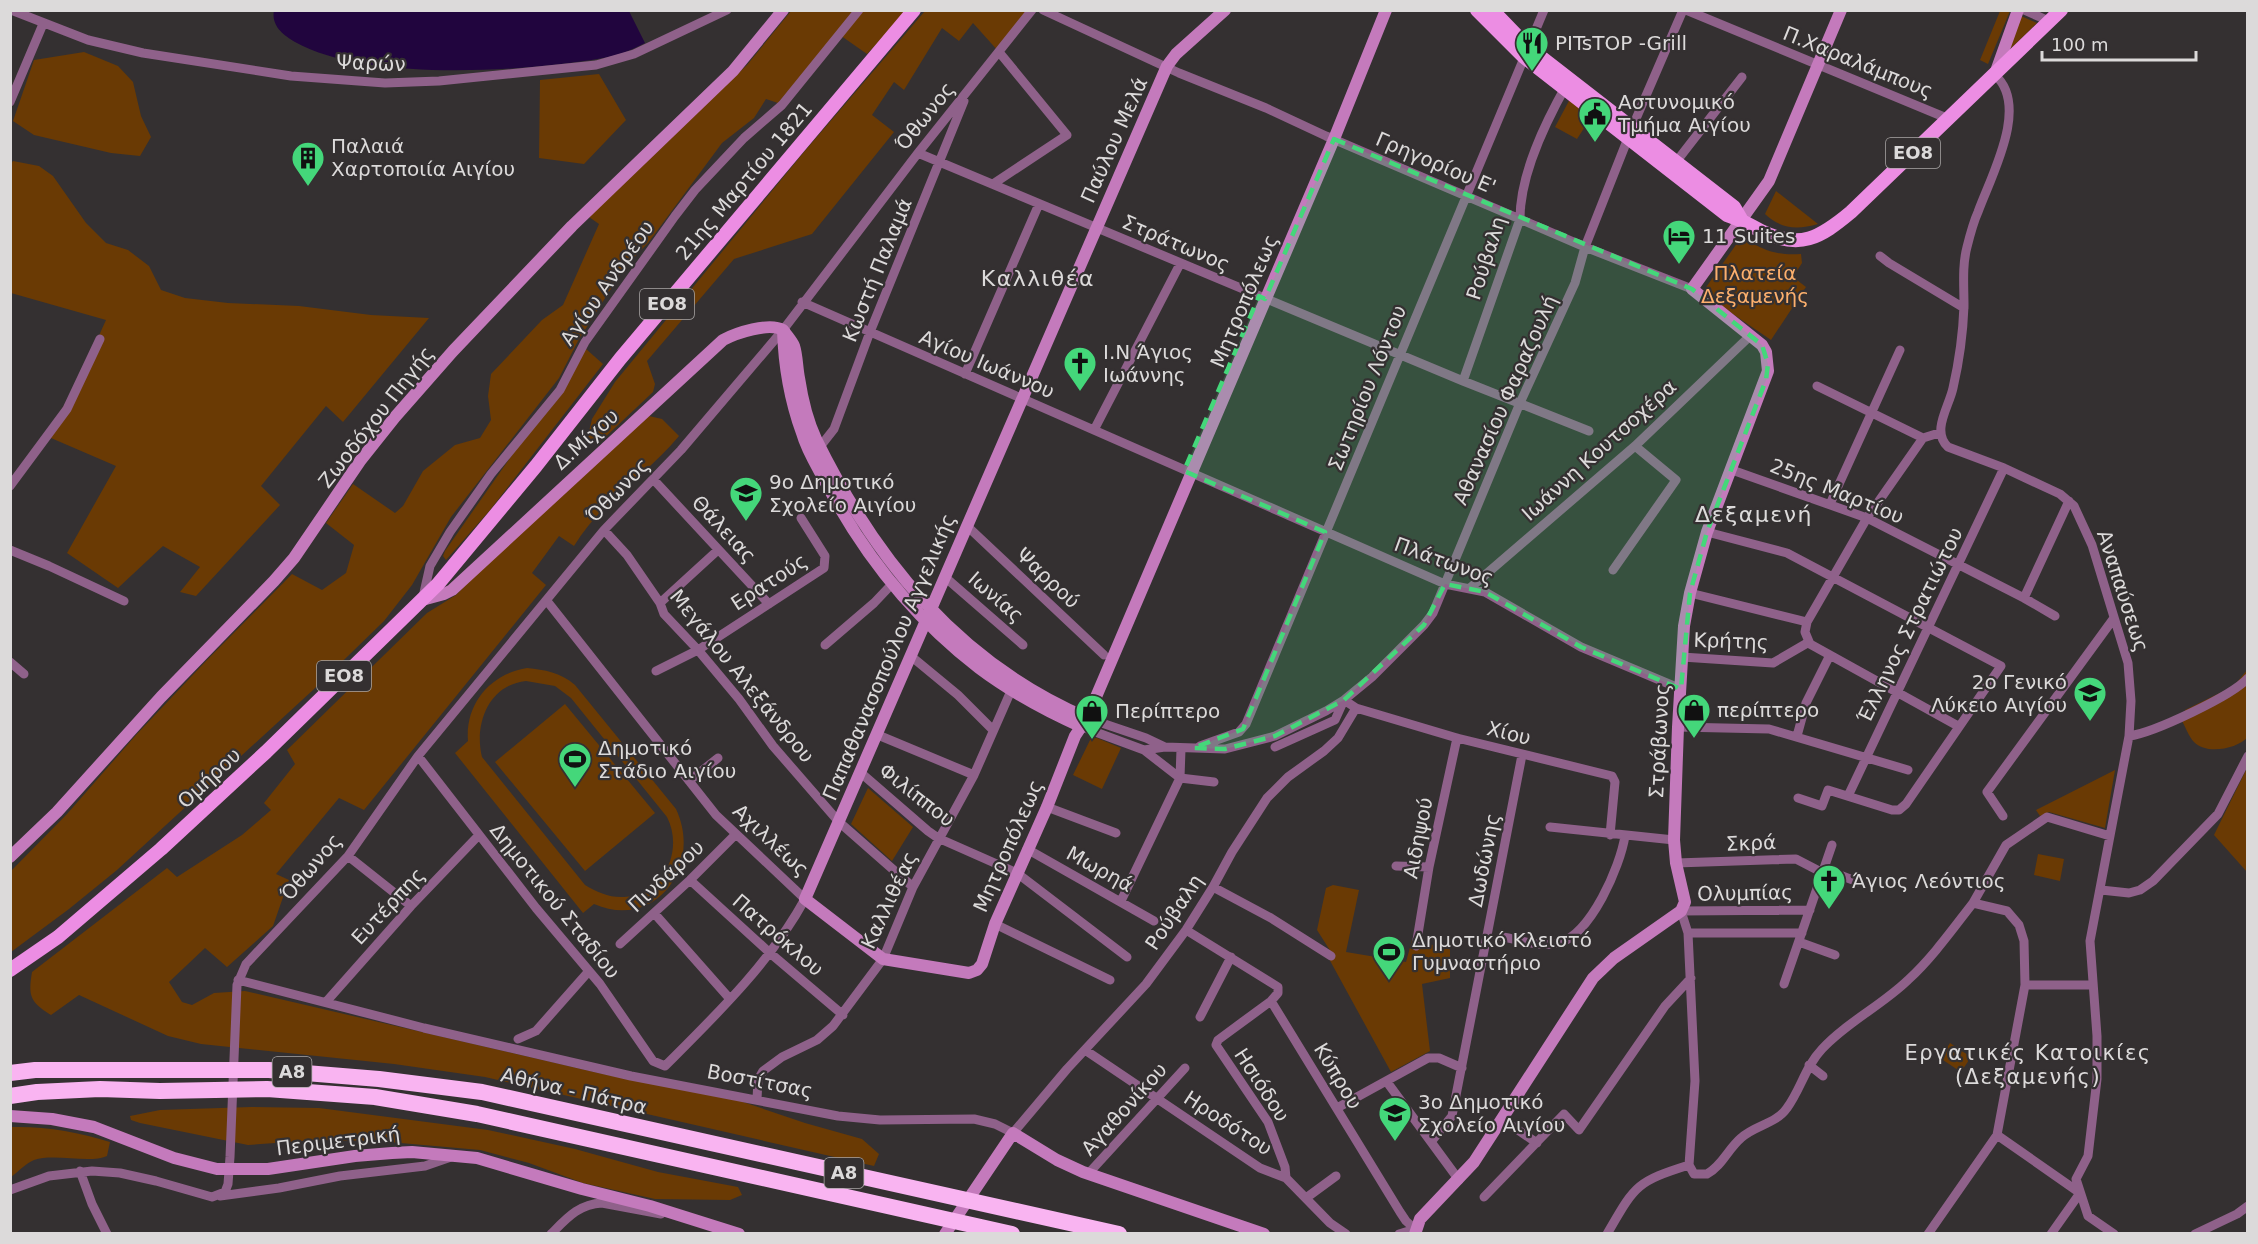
<svg xmlns="http://www.w3.org/2000/svg" width="2258" height="1244" viewBox="0 0 2258 1244" font-family="'DejaVu Sans',sans-serif">
  <rect width="100%" height="100%" fill="#343031"/>
  <!-- green -->
  <path fill="#6a3a04" fill-rule="evenodd" d="M791 11H907L867 54 837 33 778 103 766 99 754 118 722 143 648 243 624 268 578 341 559 378 451 517 412 585 384 621 313 690 117 870 69 909 11 952V871L67 814 136 735 207 660 292 574 322 590 346 573 354 545 326 523 353 484 395 513 403 506 423 471 455 445 480 438 491 420 488 396 491 374 542 320 563 305 599 224 589 217 747 65Z
    M925 11H1032L999 52 973 23 959 41 942 28 904 90 894 82 872 115 894 132 812 234 734 259 647 361 655 384 653 392 599 443 592 444 587 440 592 419 615 382 804 152Z
    M2000 11H2010L1988 64 1980 60Z
    M2021 16 2037 23 2006 53Z
    M84 52 118 66 133 82 141 116 151 137 140 156 111 153 34 135 13 121 34 60Z
    M599 74 626 120 584 164 539 158 540 80Z
    M1570 99 1592 116 1577 139 1555 127Z
    M13 161 39 166 53 176 86 223 106 243 128 250 149 266 161 290 185 298 228 303 299 306 371 315 429 318 343 422 326 406 261 486 280 505 196 596 180 592 200 567 163 546 118 588 67 553 116 466 44 435C73 397 87 362 106 320L11 293 10 165Z
    M1776 191 1818 224C1797 230 1781 229 1765 214Z
    M1740 239C1749 239 1754 245 1762 248 1775 254 1787 255 1801 254L1802 263 1793 277 1806 287 1771 340 1702 293Z
    M586 349 603 364 490 510 446 560 443 556 445 551Z
    M649 416 662 419 679 436C647 475 601 501 574 546L559 536 532 573 546 585 364 810 339 798 276 874 289 880 273 926 227 967 205 948 169 982 182 1002 192 1005 214 993 245 991 603 1074 740 1101 805 1123 862 1139 879 1154 874 1166 485 1077 394 1064 201 1044 168 1036 79 995 51 1015C30 1002 28 996 32 972L167 868 177 877 242 835 271 810 264 803 295 764 287 750 427 613 456 595 499 551Z
    M527 668C545 670 560 672 575 685L676 809C703 866 655 931 594 904L583 913 455 753 468 741C465 704 490 674 527 668ZM526 681 555 686 571 698 667 817C684 850 664 895 624 897 610 898 597 892 585 885L482 757C474 725 488 685 526 681Z
    M2247 670 2248 737C2237 749 2206 755 2194 742 2189 737 2186 728 2182 721L2185 710 2234 686Z
    M565 704 655 813 585 871 495 762Z
    M1091 738H1097L1121 748 1102 789 1073 775Z
    M2247 768V872L2214 835Z
    M2115 770 2105 828 2049 812 2040 816 2036 810Z
    M868 788 913 827 892 861 851 824Z
    M2038 854 2064 859 2060 881 2034 875Z
    M1333 885 1359 890 1346 952 1406 962 1412 940 1450 949V978L1422 984 1430 1051 1391 1072 1328 957 1331 952 1317 930 1326 888Z
    M1950 1043 1971 1057 1961 1072 1940 1058Z
    M251 1107 319 1108 488 1130 575 1149 658 1172 738 1187 742 1195 730 1200 655 1199 583 1183 529 1163 480 1150 378 1141 317 1140 248 1145 140 1123 131 1120 130 1116 160 1110Z
    M11 1127C45 1126 78 1132 110 1142L107 1156C89 1164 55 1153 34 1160 26 1163 18 1172 11 1177Z"/>
  <!-- water -->
  <path fill="#21053e" d="M274 10 629 11 645 43C632 50 617 56 603 58 523 72 366 82 295 42 283 35 271 26 274 10Z"/>
  <g fill="none" stroke-linecap="round" stroke-linejoin="round">
    <!-- street -->
    <path stroke="#8f618a" stroke-width="9" d="M11 10 88 40 143 53 291 76 385 83 439 81 596 65 634 54 727 10
      M1043 10 1179 73 1266 108 1326 136 1585 247 1692 289
      M1686 10 1949 119
      M2024 10 2049 21
      M1995 75C2030 106 1991 176 1978 212 1973 223 1970 235 1967 247 1962 266 1964 286 1964 306 1963 333 1959 362 1953 388 1949 407 1931 431 1948 447L2004 468 2060 494 2074 506 2092 545 2128 663 2131 701 2129 736 2090 941 2097 1036V1079L2088 1156 2076 1179 2088 1216 2114 1234
      M10 102 43 24
      M918 153 1463 381 1589 431
      M1676 162 1742 77
      M993 184 1067 135 999 52
      M1880 256 1889 263 1964 308
      M802 302 1445 584 1485 592 1581 647 1681 689
      M965 374 1039 204
      M1463 381 1520 219C1520 174 1545 123 1567 84
      M1817 386 1923 438
      M1094 430 1180 264
      M1939 433 1923 438 1867 518 1807 622 1805 632 1810 644 1958 726
      M812 457 834 429 870 332 964 101
      M1732 470 1867 518 2024 598 2055 616
      M653 479 769 604
      M10 486 67 409 100 339
      M1830 504 1900 350
      M967 526 1104 655
      M604 530 627 555 660 603 664 614 698 650 739 699 773 746 839 822 913 887
      M1707 532 1787 553 2001 666 1906 804 1899 810H1892L1828 790 1822 806 1798 798
      M10 550 49 566 124 601
      M1613 570 1676 480 1635 446
      M946 578 1023 645
      M1470 588 1635 446 1750 336
      M1690 593 1807 622
      M423 597 430 566 450 532 491 474 560 390 585 342 675 216 695 190 744 138 782 105 859 10
      M2024 598 2069 501
      M660 603 718 550
      M825 645 874 603 892 584
      M912 657 958 695 993 730
      M1682 657 1773 663 1809 642
      M10 662 24 674
      M656 671 698 650 824 568 825 556 801 518
      M1087 718 1146 738 1165 747
      M1082 727 1144 750 1165 747 1225 749 1275 736 1326 711 1344 700 1372 677 1424 625 1433 613 1445 584 1520 403 1575 283 1585 247 1632 128 1683 10
      M1678 727 1769 729 1908 770
      M878 735 974 775
      M1797 736 1806 703 1830 655
      M2129 736C2153 733 2232 696 2248 678
      M1200 746 1239 732 1246 724 1544 10
      M1275 747 1335 720 1344 700 1356 708 1457 738 1612 776 1615 782 1610 835
      M1144 750 1180 778 1214 782
      M418 756 536 908 600 984 653 1061 665 1066C716 1015 770 963 805 899L716 815 547 601
      M861 773 928 831 938 838 1017 873 1127 957
      M689 781 718 758
      M1848 796 2004 468
      M1047 807 1116 833
      M2003 816 1987 792 2114 618
      M1550 827 1674 840
      M1027 849 1154 921
      M348 856 411 906
      M1676 863 1796 859 1823 873
      M1396 866 1429 867
      M1824 869 1858 882
      M690 880 770 953 843 1015
      M1213 887 1271 918 1331 956
      M2101 890 2129 893 2140 890 2153 881 2218 814 2248 756
      M1121 901 1180 778 1181 749
      M654 913 730 999
      M995 924 1110 980
      M1186 930 1278 987V993L1271 1001 1218 1040 1216 1045 1268 1122 1285 1167 1286 1178
      M1688 933H1802
      M1503 937C1520 940 1542 948 1559 943 1591 934 1620 867 1625 836
      M1799 942 1835 955
      M620 944 690 880 736 834
      M1416 946 1429 867 1457 738
      M238 980 424 1028 631 1076 838 1116 880 1120 974 1119 995 1124 1013 1133 1067 1069 1146 984 1186 930 1213 887 1232 852 1267 798 1288 777 1324 751 1338 738 1356 708
      M1784 984 1832 845
      M2025 985H2092
      M1271 1001 1400 1212 1406 1221 1415 1229
      M326 1002 411 906 479 835
      M1200 1017 1231 957
      M518 1039 536 1031 589 971
      M1085 1050 1260 1168 1286 1178 1330 1223 1346 1234
      M1809 1065 1823 1076
      M1387 1082 1459 1180
      M757 1099 758 1080 763 1071 782 1057 817 1040 833 1026 883 959 913 887 974 775 1014 684
      M1337 1108 1428 1058H1439L1462 1068
      M1502 1119 1537 1143
      M1997 1135 2025 985 2024 941 2019 925 2007 911 1973 903 2006 845 2047 817 2110 836
      M1431 1142 1452 1116 1522 755
      M1689 1165 1694 1174H1707C1722 1166 1728 1149 1741 1138 1755 1125 1776 1124 1787 1108 1801 1089 1805 1067 1822 1049 1847 1022 1881 1006 1908 980 1932 958 1952 930 1973 903
      M1689 1165 1695 1081 1688 933 1681 911 1810 910
      M80 1171 92 1204 107 1234
      M1088 1174 1185 1068
      M10 1190 49 1176 92 1171 120 1173 156 1181 212 1197 225 1192 228 1184 230 1157 237 985 246 964 348 856 418 756 604 530 681 450 783 330 918 153 1032 10
      M220 1196 279 1188 340 1176 425 1166 451 1157
      M1484 1197 1564 1114 1579 1130 1665 1006 1691 978
      M1306 1198 1336 1176
      M551 1234C567 1218 579 1204 602 1203L661 1214
      M1399 1234 1415 1229
      M1607 1234C1635 1186 1635 1182 1689 1165
      M1928 1234 1997 1135 2080 1193
      M2051 1234 2080 1193
      M2195 1234 2237 1214 2248 1206"/>
    <!-- secondary -->
    <path stroke="#c47abc" stroke-width="12" d="M1225 10 1176 54 1167 66 805 899 883 959 969 973 977 970 982 964 995 924 1047 807 1075 736 1087 718 1334 139 1386 10
      M1995 74 2018 10
      M783 330C784 365 790 400 802 433 807 451 817 466 826 483 864 555 914 618 979 668 1011 692 1046 711 1082 727
      M784 331C787 336 792 341 794 346 797 355 797 368 799 378 802 398 807 420 816 439 876 561 959 663 1087 718
      M422 600 444 594 452 590 723 340C736 333 769 322 783 330
      M10 857 57 812 161 697 274 581 294 558 360 461 395 417 453 351 572 226 733 71 783 10
      M10 1116 52 1119 94 1127 174 1158 217 1169H268L355 1156 392 1153 412 1152 477 1158 582 1189 650 1206 739 1234
      M945 1234 1013 1133 1057 1160 1083 1172 1264 1234
      M1415 1234 1420 1219 1474 1162 1593 978 1614 958 1681 911 1685 902 1676 863 1674 840 1678 727 1684 626 1690 593 1707 532 1768 371 1766 352 1762 345 1692 289 1769 181 1841 10"/>
    <!-- primary -->
    <path stroke="#ec8de3" stroke-width="14" d="M1477 10 1524 57 1727 215C1740 219 1749 225 1761 231 1800 250 1820 238 1851 212L2061 10
      M1492 10 1528 47 1734 207 1741 219
      M10 970 58 937 161 849 266 752 438 584 536 466 620 359 914 10"/>
    <!-- highway -->
    <path stroke="#f9b4f1" stroke-width="16" d="M10 1073 35 1070H269L379 1079 482 1092 1119 1234
      M10 1096 37 1092 100 1089 160 1091 267 1089 375 1097 477 1114 1012 1234"/>
  </g>
  <!-- marked area -->
  <path fill="#44d77a" fill-opacity="0.2" stroke="#44d77a" stroke-width="4.5" stroke-dasharray="12 8" stroke-linejoin="round" d="M1334 139 1692 289 1762 345 1768 364 1766 380 1707 532 1690 593 1681 689 1581 647 1485 592 1445 584 1424 625 1344 700 1275 736 1225 749 1193 748 1243 729 1325 532 1184 471 1259 296 1265 299Z"/>
  <!-- icons -->
  <defs>
    <symbol id="restaurant-pin" viewBox="-11 -11 22 30"><path d="M0 17L-7.5 6A9.5 9.5 0 1 1 7.5 6Z" fill="#44d77a" stroke="#343031"/><path d="M-5-6h1v4h1v-4h1v4h1v-4h1v5L-1.5 .5V6h-2V.5L-5-1ZM5-6V6H3V1.5H1.5Q1.5-4 5-6Z" fill="#111"/></symbol>
    <symbol id="civic-pin" viewBox="-11 -11 22 30"><path d="M0 17L-7.5 6A9.5 9.5 0 1 1 7.5 6Z" fill="#44d77a" stroke="#343031"/><path d="M-.6-6.5H3V-4.5H.6V-3L4-1V1h2V6H-6V1h2V-1L-.6-3ZM-1.2 2.5V6h2.4V2.5Z" fill="#111"/></symbol>
    <symbol id="building-pin" viewBox="-11 -11 22 30"><path d="M0 17L-7.5 6A9.5 9.5 0 1 1 7.5 6Z" fill="#44d77a" stroke="#343031"/><path d="M-4-6H4V6H1V3H-1V6H-4ZM-2.5-4.3h1.7v1.8h-1.7ZM.8-4.3h1.7v1.8H.8ZM-2.5-1h1.7V.8h-1.7ZM.8-1h1.7V.8H.8Z" fill="#111"/></symbol>
    <symbol id="hotel-pin" viewBox="-11 -11 22 30"><path d="M0 17L-7.5 6A9.5 9.5 0 1 1 7.5 6Z" fill="#44d77a" stroke="#343031"/><path d="M-6-4.5h1.5V1H6V5H4.5V3h-9V5H-6ZM-4 0a1.8 1.8 0 1 1 3.6 0ZM.5 0V-2.5h3Q6-2.5 6 0Z" fill="#111"/></symbol>
    <symbol id="church-pin" viewBox="-11 -11 22 30"><path d="M0 17L-7.5 6A9.5 9.5 0 1 1 7.5 6Z" fill="#44d77a" stroke="#343031"/><path d="M-1.2-6h2.4v3.5h3.3v2.4h-3.3V6h-2.4V-.1h-3.3v-2.4h3.3Z" fill="#111"/></symbol>
    <symbol id="school-pin" viewBox="-11 -11 22 30"><path d="M0 17L-7.5 6A9.5 9.5 0 1 1 7.5 6Z" fill="#44d77a" stroke="#343031"/><path d="M0-5L7-2L0 1L-7-2ZM-4 1L0 2.5L4 1V4Q0 6-4 4Z" fill="#111"/></symbol>
    <symbol id="shop-pin" viewBox="-11 -11 22 30"><path d="M0 17L-7.5 6A9.5 9.5 0 1 1 7.5 6Z" fill="#44d77a" stroke="#343031"/><path d="M-5-2.5h2.3a2.7 3.5 0 0 1 5.4 0H5L5.5 6h-11ZM-1.5-2.5h3a1.5 2.3 0 0 0-3 0Z" fill="#111"/></symbol>
    <symbol id="stadium-pin" viewBox="-11 -11 22 30"><path d="M0 17L-7.5 6A9.5 9.5 0 1 1 7.5 6Z" fill="#44d77a" stroke="#343031"/><path d="M0-5a6.5 5 0 1 0 0 10a6.5 5 0 1 0 0-10ZM-3.5-1.8h7v3.6h-7Z" fill="#111"/></symbol>
  </defs>
  <g fill-rule="evenodd">
    <use href="#restaurant-pin" x="1513" y="24" width="38" height="52"/>
    <use href="#civic-pin" x="1576" y="95" width="38" height="52"/>
    <use href="#building-pin" x="289" y="139" width="38" height="52"/>
    <use href="#hotel-pin" x="1660" y="217" width="38" height="52"/>
    <use href="#church-pin" x="1061" y="344" width="38" height="52"/>
    <use href="#school-pin" x="727" y="474" width="38" height="52"/>
    <use href="#school-pin" x="2071" y="674" width="38" height="52"/>
    <use href="#shop-pin" x="1675" y="691" width="38" height="52"/>
    <use href="#shop-pin" x="1073" y="692" width="38" height="52"/>
    <use href="#stadium-pin" x="556" y="740" width="38" height="52"/>
    <use href="#church-pin" x="1810" y="862" width="38" height="52"/>
    <use href="#stadium-pin" x="1370" y="933" width="38" height="52"/>
    <use href="#school-pin" x="1376" y="1094" width="38" height="52"/>
  </g>
  <g text-anchor="middle" stroke-width="4.5" stroke-linejoin="round" paint-order="stroke">
    <!-- shield labels -->
    <g fill="#343031" stroke="#aaa7a7" stroke-width="1.5">
      <rect x="1886" y="138" width="54" height="30" rx="4.5"/>
      <rect x="640" y="289" width="54" height="30" rx="4.5"/>
      <rect x="317" y="661" width="54" height="30" rx="4.5"/>
      <rect x="272.5" y="1057" width="39" height="30" rx="4.5"/>
      <rect x="824.5" y="1158" width="39" height="30" rx="4.5"/>
    </g>
    <g font-size="18" font-weight="bold" fill="#dcdada">
      <text x="1913" y="159">ΕΟ8</text>
      <text x="667" y="310">ΕΟ8</text>
      <text x="344" y="682">ΕΟ8</text>
      <text x="292" y="1078">Α8</text>
      <text x="844" y="1179">Α8</text>
    </g>
    <!-- poi labels -->
    <g font-size="20" fill="#dcdada" stroke="#343031" text-anchor="start">
      <text x="1555" y="50">PITsTOP -Grill</text>
      <text x="1618" y="109">Αστυνομικό<tspan x="1618" dy="23">Τμήμα Αιγίου</tspan></text>
      <text x="331" y="153">Παλαιά<tspan x="331" dy="23">Χαρτοποιία Αιγίου</tspan></text>
      <text x="1702" y="243">11 Suites</text>
      <text x="1103" y="359">Ι.Ν Άγιος<tspan x="1103" dy="23">Ιωάννης</tspan></text>
      <text x="769" y="489">9ο Δημοτικό<tspan x="769" dy="23">Σχολείο Αιγίου</tspan></text>
      <text x="2067" y="689" text-anchor="end">2ο Γενικό<tspan x="2067" dy="23">Λύκειο Αιγίου</tspan></text>
      <text x="1717" y="717">περίπτερο</text>
      <text x="1115" y="718">Περίπτερο</text>
      <text x="598" y="755">Δημοτικό<tspan x="598" dy="23">Στάδιο Αιγίου</tspan></text>
      <text x="1852" y="888">Άγιος Λεόντιος</text>
      <text x="1412" y="947">Δημοτικό Κλειστό<tspan x="1412" dy="23">Γυμναστήριο</tspan></text>
      <text x="1418" y="1109">3ο Δημοτικό<tspan x="1418" dy="23">Σχολείο Αιγίου</tspan></text>
    </g>
    <!-- street labels -->
    <g font-size="20" fill="#dcdada" stroke="#343031">
      <text transform="translate(1858 62) rotate(22)" y="7">Π.Χαραλάμπους</text>
      <text transform="translate(371 63) rotate(2)" y="7">Ψαρών</text>
      <text transform="translate(925 116) rotate(-51)" y="7">Όθωνος</text>
      <text transform="translate(1114 140) rotate(-66)" y="7">Παύλου Μελά</text>
      <text transform="translate(1436 163) rotate(23)" y="7">Γρηγορίου Ε'</text>
      <text transform="translate(744 181) rotate(-50)" y="7">21ης Μαρτίου 1821</text>
      <text transform="translate(1176 243) rotate(23)" y="7">Στράτωνος</text>
      <text transform="translate(1486 258) rotate(-72)" y="7">Ρούβαλη</text>
      <text transform="translate(877 270) rotate(-68)" y="7">Κωστή Παλαμά</text>
      <text transform="translate(607 283) rotate(-55)" y="7">Αγίου Ανδρέου</text>
      <text transform="translate(1244 301) rotate(-67)" y="7">Μητροπόλεως</text>
      <text transform="translate(987 364) rotate(23)" y="7">Αγίου Ιωάννου</text>
      <text transform="translate(1367 388) rotate(-68)" y="7">Σωτηρίου Λόντου</text>
      <text transform="translate(1505 400) rotate(-66)" y="7">Αθανασίου Φαραζουλή</text>
      <text transform="translate(376 417) rotate(-52)" y="7">Ζωοδόχου Πηγής</text>
      <text transform="translate(586 439) rotate(-42)" y="7">Δ.Μίχου</text>
      <text transform="translate(1599 450) rotate(-42)" y="7">Ιωάννη Κουτσοχέρα</text>
      <text transform="translate(618 490) rotate(-46)" y="7">Όθωνος</text>
      <text transform="translate(1837 491) rotate(22)" y="7">25ης Μαρτίου</text>
      <text transform="translate(724 529) rotate(47)" y="7">Θάλειας</text>
      <text transform="translate(1444 561) rotate(20)" y="7">Πλάτωνος</text>
      <text transform="translate(1048 578) rotate(43)" y="7">Ψαρρού</text>
      <text transform="translate(769 582) rotate(-33)" y="7">Ερατούς</text>
      <text transform="translate(2123 591) rotate(72)" y="7">Αναπαύσεως</text>
      <text transform="translate(996 597) rotate(41)" y="7">Ιωνίας</text>
      <text transform="translate(1910 625) rotate(-64)" y="7">Έλληνος Στρατιώτου</text>
      <text transform="translate(1731 641) rotate(2)" y="7">Κρήτης</text>
      <text transform="translate(889 657) rotate(-67)" y="7">Παπαθανασοπούλου Αγγελικής</text>
      <text transform="translate(742 676) rotate(51)" y="7">Μεγάλου Αλεξάνδρου</text>
      <text transform="translate(1509 733) rotate(14)" y="7">Χίου</text>
      <text transform="translate(1659 741) rotate(-87)" y="7">Στράβωνος</text>
      <text transform="translate(209 778) rotate(-43)" y="7">Ομήρου</text>
      <text transform="translate(917 795) rotate(38)" y="7">Φιλίππου</text>
      <text transform="translate(1418 838) rotate(-79)" y="7">Αιδηψού</text>
      <text transform="translate(771 840) rotate(43)" y="7">Αχιλλέως</text>
      <text transform="translate(1751 843) rotate(-2)" y="7">Σκρά</text>
      <text transform="translate(1008 846) rotate(-66)" y="7">Μητροπόλεως</text>
      <text transform="translate(1484 860) rotate(-79)" y="7">Δωδώνης</text>
      <text transform="translate(311 867) rotate(-49)" y="7">Όθωνος</text>
      <text transform="translate(1100 869) rotate(29)" y="7">Μωρηά</text>
      <text transform="translate(666 876) rotate(-43)" y="7">Πινδάρου</text>
      <text transform="translate(1745 893) rotate(-1)" y="7">Ολυμπίας</text>
      <text transform="translate(889 900) rotate(-65)" y="7">Καλλιθέας</text>
      <text transform="translate(555 901) rotate(51)" y="7">Δημοτικού Σταδίου</text>
      <text transform="translate(388 906) rotate(-47)" y="7">Ευτέρπης</text>
      <text transform="translate(1174 912) rotate(-56)" y="7">Ρούβαλη</text>
      <text transform="translate(778 935) rotate(41)" y="7">Πατρόκλου</text>
      <text transform="translate(1338 1076) rotate(59)" y="7">Κύπρου</text>
      <text transform="translate(760 1081) rotate(11)" y="7">Βοστίτσας</text>
      <text transform="translate(1262 1085) rotate(57)" y="7">Ησιόδου</text>
      <text transform="translate(574 1091) rotate(13)" y="7">Αθήνα - Πάτρα</text>
      <text transform="translate(1124 1109) rotate(-48)" y="7">Αγαθονίκου</text>
      <text transform="translate(1228 1123) rotate(33)" y="7">Ηροδότου</text>
      <text transform="translate(338 1141) rotate(-7)" y="7">Περιμετρική</text>
    </g>
    <!-- park labels -->
    <g font-size="20" fill="#fdb06d" stroke="#343031">
      <text x="1755" y="280">Πλατεία<tspan x="1755" dy="23">Δεξαμενής</tspan></text>
    </g>
    <!-- neighbourhood labels -->
    <g font-size="21" letter-spacing="1.5" fill="#dcdada" stroke="#343031">
      <text x="2028" y="1060">Εργατικές Κατοικίες<tspan x="2028" dy="24">(Δεξαμενής)</tspan></text>
    </g>
    <!-- quarter labels -->
    <g font-size="22" letter-spacing="1.5" fill="#dcdada" stroke="#343031">
      <text x="1038" y="286">Καλλιθέα</text>
      <text x="1754" y="522">Δεξαμενή</text>
    </g>
  </g>
  <!-- border -->
  <rect width="2258" height="1244" fill="none" stroke="#dcdada" stroke-width="24"/>
  <!-- scale -->
  <path d="M2042 51v9h154v-9" fill="none" stroke="#dcdada" stroke-width="3"/>
  <text x="2051" y="51" font-size="18" fill="#dcdada" stroke="#343031" stroke-width="4.5" paint-order="stroke">100 m</text>
</svg>
